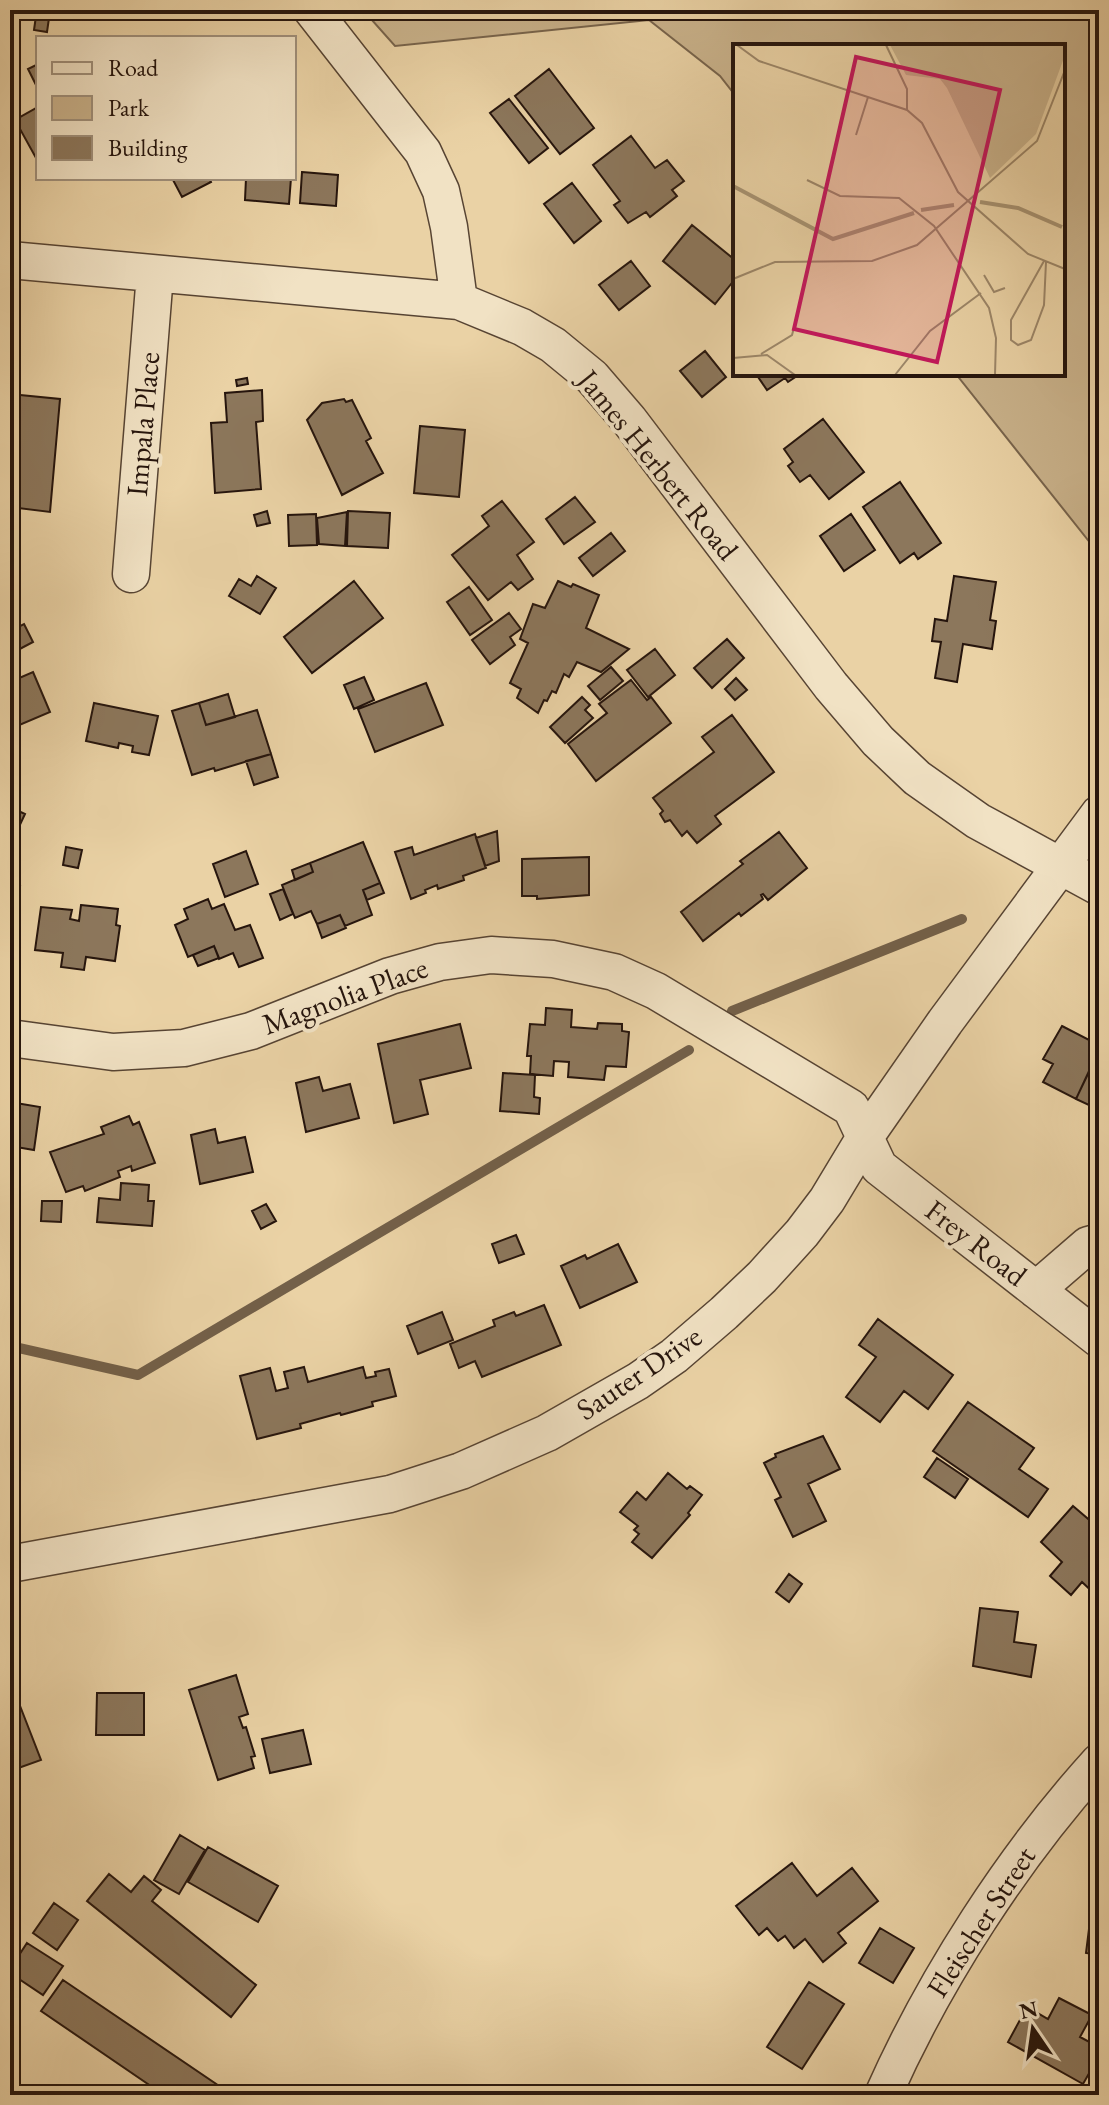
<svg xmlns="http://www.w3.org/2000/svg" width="1109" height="2105" viewBox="0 0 1109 2105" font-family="'EB Garamond',serif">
  <rect width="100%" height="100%" fill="#ead2a5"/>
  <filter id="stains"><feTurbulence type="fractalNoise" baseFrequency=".0025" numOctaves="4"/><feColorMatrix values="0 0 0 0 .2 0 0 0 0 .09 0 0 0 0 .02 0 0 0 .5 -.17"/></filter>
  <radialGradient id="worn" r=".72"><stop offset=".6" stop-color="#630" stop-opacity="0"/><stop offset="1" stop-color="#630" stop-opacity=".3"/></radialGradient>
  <!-- green -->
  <path fill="#c9b28b" stroke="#78644c" stroke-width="2" d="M363 10H1099V554L956 374H1063V46H735V95L720 76 649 20 395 46Z"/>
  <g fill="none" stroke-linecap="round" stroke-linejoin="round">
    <!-- stream -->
    <path stroke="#736049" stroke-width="10" d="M732 1011 962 919
      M10 1346 138 1375 689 1050"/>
  </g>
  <!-- building -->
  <path fill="#8c775c" stroke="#26150d" stroke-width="2" d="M36 16 49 18 47 32 34 30Z
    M38 64V89L28 69Z
    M549 69 594 128 560 154 515 96Z
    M509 99 548 148 529 163 490 113Z
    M38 107V157L36 158 15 120Z
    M631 136 655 168 667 160 684 181 672 190 677 196 650 217 646 212 628 223 614 205 620 201 593 165Z
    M302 172 338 175 336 206 300 203Z
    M172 178H209L211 182 182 197Z
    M246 178H291L289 204 245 200Z
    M572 183 601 221 574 243 544 204Z
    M692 225 735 260V279L715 304 663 261Z
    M631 261 650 286 619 310 599 285Z
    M705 351 726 377 702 397 680 371Z
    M756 374H800L788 382 785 378 767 390Z
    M247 378 248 384 237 386 236 380Z
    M262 390 263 421 256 422 261 489 215 493 211 423 227 422 225 393Z
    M10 394 60 399 50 512 10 507Z
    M344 399 346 402 352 400 371 438 366 441 383 473 342 495 307 420 322 403Z
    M823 419 864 472 829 499 810 475 800 482 788 466 793 462 784 449Z
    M420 426 465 430 459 497 414 493Z
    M900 482 941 543 918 559 914 553 900 563 863 507Z
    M575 497 595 522 564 544 546 519Z
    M502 501 534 542 517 555 533 579 518 590 511 582 488 600 452 555 489 526 482 516Z
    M267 511 270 523 257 526 254 515Z
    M348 511 390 513 388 548 347 546Z
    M347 512 345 546 319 544 317 518Z
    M316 514 317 545 289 546 288 515Z
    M851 514 875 550 844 571 820 536Z
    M611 533 625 551 593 576 579 558Z
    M257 576 276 588 260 614 229 596 239 579 251 586Z
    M954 576 996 582 990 620 996 621 992 649 963 644 957 682 935 678 941 642 932 641 935 619 947 621Z
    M354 581 383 618 312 673 284 637Z
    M558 581 571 587 573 584 599 595 586 628 629 649 601 672 577 662 569 677 564 674 556 693 552 691 547 701 544 700 538 713 517 698 521 689 510 683 528 643 520 639 533 604 545 608Z
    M469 587 492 620 470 635 447 602Z
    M509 613 521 629 510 637 515 645 490 664 472 640Z
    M24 624 33 642 14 652 10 643V631Z
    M727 639 744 658 712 688 694 668Z
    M655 649 675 675 648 697 627 670Z
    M611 667 623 681 600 700 588 686Z
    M33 672 50 712 10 729V682Z
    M364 677 374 700 354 709 344 685Z
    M736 678 747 690 735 700 725 689Z
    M631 680 647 700 651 697 671 723 596 781 568 744 607 713 599 704Z
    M426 683 443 725 375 752 358 709Z
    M228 694 235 717 206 725 199 703Z
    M582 697 590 705 585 710 593 718 565 743 550 727Z
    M94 703 158 716 149 755 132 752 133 746 119 743 118 748 86 741Z
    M199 703 206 725 257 710 271 754 215 771 214 768 192 775 172 711Z
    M732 715 774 772 715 816 721 824 697 843 687 831 682 836 670 820 665 822 660 814 663 811 653 798 714 752 702 737Z
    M271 754 278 777 254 785 246 761Z
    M10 807 25 814 10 846Z
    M497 831 499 861 485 866 476 838Z
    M779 832 807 868 768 900 763 894 761 895 763 899 741 916 739 913 703 941 681 912 743 864 740 861Z
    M475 834 486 868 463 876 464 880 438 889 437 885 425 890 426 893 411 899 395 852 412 847 414 855Z
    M363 842 380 883 363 890 372 915 345 926 340 915 317 924 311 911 295 918 282 885 313 872 310 863Z
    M66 847 82 850 78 868 63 865Z
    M246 851 258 884 225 897 213 864Z
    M589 857V895L537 899V896H522V859Z
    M310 863 313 872 295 880 292 870Z
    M10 882 20 886 15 902 10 900Z
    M380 883 384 893 367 900 363 890Z
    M283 889 293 914 280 920 270 894Z
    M208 899 212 909 224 904 235 930 250 925 263 958 239 967 233 953 219 959 214 946 188 957 175 925 188 919 184 909Z
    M81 905 118 909 116 925 120 926 115 961 86 957 84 970 61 967 63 953 35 950 41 907 72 910 70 919 79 921Z
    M340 915 346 928 322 938 317 924Z
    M214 946 219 958 198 966 193 955Z
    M546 1008 572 1010 571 1027 597 1029 598 1023 622 1024V1031L629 1032 626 1067 606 1066 604 1080 568 1077 569 1062 554 1061 553 1076 530 1074 531 1056H527L530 1024 545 1025Z
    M460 1024 471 1068 420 1080 428 1114 394 1123 378 1044Z
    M1062 1026 1099 1045V1051L1076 1099 1043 1082 1053 1064 1043 1059Z
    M1089 1071 1099 1076V1093L1091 1106 1076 1099Z
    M503 1073 535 1075 534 1097 540 1098 539 1114 500 1111Z
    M319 1077 323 1091 350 1084 359 1118 306 1132 296 1083Z
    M10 1102 40 1107 34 1150 10 1146Z
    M129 1116 133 1125 139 1122 155 1163 132 1171 131 1166 118 1171 120 1177 85 1191 83 1186 66 1192 50 1152 104 1134 101 1127Z
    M215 1129 218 1143 245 1137 253 1172 200 1184 191 1135Z
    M121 1183 149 1185 148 1201H154L152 1226 97 1222 99 1198 120 1200Z
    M42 1201H62L61 1222 41 1221Z
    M266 1204 276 1221 261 1229 252 1211Z
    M516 1235 524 1254 499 1263 492 1244Z
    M618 1244 637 1282 580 1308 561 1266 585 1255 587 1259Z
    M544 1305 561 1345 482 1377 475 1361 459 1368 450 1344 495 1326 493 1320 514 1312 516 1316Z
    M442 1312 453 1340 418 1354 407 1326Z
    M878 1319 953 1375 928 1409 904 1391 880 1422 846 1397 876 1357 859 1345Z
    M304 1367 308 1382 363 1367 366 1378 376 1376 375 1372 389 1369 396 1396 372 1402 373 1406 341 1415 340 1413 300 1424 301 1428 257 1439 240 1376 270 1368 276 1391 288 1388 284 1372Z
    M968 1402 1034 1448 1019 1469 1048 1489 1028 1517 933 1451Z
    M823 1436 840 1469 808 1484 826 1521 793 1537 775 1500 781 1497 764 1463 776 1457 775 1454Z
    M937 1458 968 1479 955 1498 924 1477Z
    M668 1473 687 1489 690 1486 702 1495 688 1513 690 1515 652 1558 632 1542 639 1534 634 1530 638 1526 620 1512 637 1492 646 1500Z
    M1073 1506 1094 1524 1090 1529 1099 1537V1598L1082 1582 1071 1595 1050 1576 1062 1562 1041 1542Z
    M789 1574 802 1584 789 1602 776 1592Z
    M980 1608 1018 1612 1014 1642 1036 1645 1031 1677 973 1666Z
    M236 1675 248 1714 239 1717 243 1728 246 1727 255 1756 251 1757 254 1768 218 1780 189 1690Z
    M15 1693 41 1760 10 1771V1695Z
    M97 1693H144V1735H96Z
    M303 1730 311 1764 270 1773 262 1739Z
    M180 1835 205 1850 179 1894 154 1880Z
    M208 1847 278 1886 258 1922 188 1882Z
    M792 1863 817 1896 852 1868 878 1901 838 1933 846 1943 823 1962 805 1939 794 1948 785 1936 778 1941 767 1928 759 1935 736 1906Z
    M109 1874 131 1892 144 1876 161 1890 152 1901 256 1985 231 2017 87 1901Z
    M54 1903 78 1920 57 1950 33 1933Z
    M1091 1913 1099 1914V1955L1086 1953Z
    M880 1928 914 1948 893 1983 859 1963Z
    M27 1943 63 1966 43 1995 10 1973V1969Z
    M63 1980 231 2094 164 2095 41 2011Z
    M809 1982 844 2004 802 2069 767 2047Z
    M1059 1998 1092 2015 1080 2037 1099 2047V2056L1083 2084 1008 2042 1027 2007 1048 2019Z"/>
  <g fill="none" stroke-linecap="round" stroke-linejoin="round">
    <defs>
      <path id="minor" d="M312 10 423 152 441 191 449 227 459 301
        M10 260 459 301 522 327 553 345 592 377 629 420 831 686 878 741 917 778 978 821 1099 887
        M131 574 155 274
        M10 1038 113 1052 184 1048 251 1031 390 976 440 962 491 955 553 959 614 972 656 991 851 1108 879 1167 1099 1339
        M1036 1290 1088 1245 1099 1242
        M10 1564 390 1494 461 1471 547 1433 638 1381 674 1356 724 1313 762 1277 802 1233 827 1200 865 1137 945 1022 1099 814
        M883 2095C935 1978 1013 1857 1099 1762"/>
    </defs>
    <!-- minor casing -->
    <use href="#minor" stroke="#574433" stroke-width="39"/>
    <!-- minor -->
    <use href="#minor" stroke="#f1e2c4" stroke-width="36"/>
  </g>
  <g text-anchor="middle" stroke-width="8" stroke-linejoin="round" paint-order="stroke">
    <!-- street labels -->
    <g font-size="30" fill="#26150d" stroke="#f1e2c4">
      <text transform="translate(143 424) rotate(-85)" y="10">Impala Place</text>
      <text transform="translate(658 465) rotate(51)" y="10">James Herbert Road</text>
      <text transform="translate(345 996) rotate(-20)" y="10">Magnolia Place</text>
      <text transform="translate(976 1243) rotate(38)" y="10">Frey Road</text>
      <text transform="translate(639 1373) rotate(-34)" y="10">Sauter Drive</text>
      <text transform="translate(981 1922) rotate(-57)" y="10">Fleischer Street</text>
    </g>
  </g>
  <!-- overview -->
  <g transform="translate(733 44)">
    <rect width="332" height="332" fill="#ead2a5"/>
    <path d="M157 1H332V11L303 90 257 134 214 44 207 35 173 31Z" fill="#c9b28b"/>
    <path fill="none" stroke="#a79271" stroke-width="4" d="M0 142 100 195 181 169M247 158 285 164 329 183M188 166 221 161"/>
    <path fill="none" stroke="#9c8668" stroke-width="2" d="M4 1 26 17 174 66 189 79 225 148 295 210 332 225M153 1 174 45V66M123 91 135 53M74 136 107 152 166 154 201 182 256 264 263 294 262 331M311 217 278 276V296L285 301 298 296 311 261 313 218M251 231 261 248 272 244M0 235 42 218 139 217 184 201 304 97 332 26M28 310 59 291 67 261M0 314 34 311 62 331M162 331 197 287 248 249"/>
    <path fill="#c2185b" fill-opacity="0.15" stroke="#c2185b" stroke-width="4" d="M123 13 267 46 204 318 61 285Z"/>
    <rect width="332" height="332" fill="none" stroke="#26150d" stroke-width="4"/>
  </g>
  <!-- margin -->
  <rect width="1109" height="2105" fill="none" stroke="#ead2a5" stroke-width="40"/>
  <rect x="12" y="12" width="1085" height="2081" fill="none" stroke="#26150d" stroke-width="4"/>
  <rect x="20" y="20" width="1069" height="2065" fill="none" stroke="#26150d" stroke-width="2"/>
  <!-- legend -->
  <rect x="36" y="36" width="260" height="144" fill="#f1e2c4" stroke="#a0907b" stroke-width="2"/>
  <rect x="52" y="62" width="40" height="12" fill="#f1e2c4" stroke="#a0907b" stroke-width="2"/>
  <text x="108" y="76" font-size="24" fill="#26150d">Road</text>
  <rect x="52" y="96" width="40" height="24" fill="#c9b28b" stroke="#a0907b" stroke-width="2"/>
  <text x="108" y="116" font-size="24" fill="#26150d">Park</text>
  <rect x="52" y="136" width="40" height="24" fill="#8c775c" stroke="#a0907b" stroke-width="2"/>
  <text x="108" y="156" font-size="24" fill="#26150d">Building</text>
  <!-- north arrow -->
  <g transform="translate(1033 2029) rotate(347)" stroke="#f1e2c4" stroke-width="6" paint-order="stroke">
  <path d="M0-6L14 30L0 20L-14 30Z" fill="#26150d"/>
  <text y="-12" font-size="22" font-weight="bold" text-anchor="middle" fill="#26150d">N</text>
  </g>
  <rect width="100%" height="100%" filter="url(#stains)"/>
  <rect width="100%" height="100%" fill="url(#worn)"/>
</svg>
